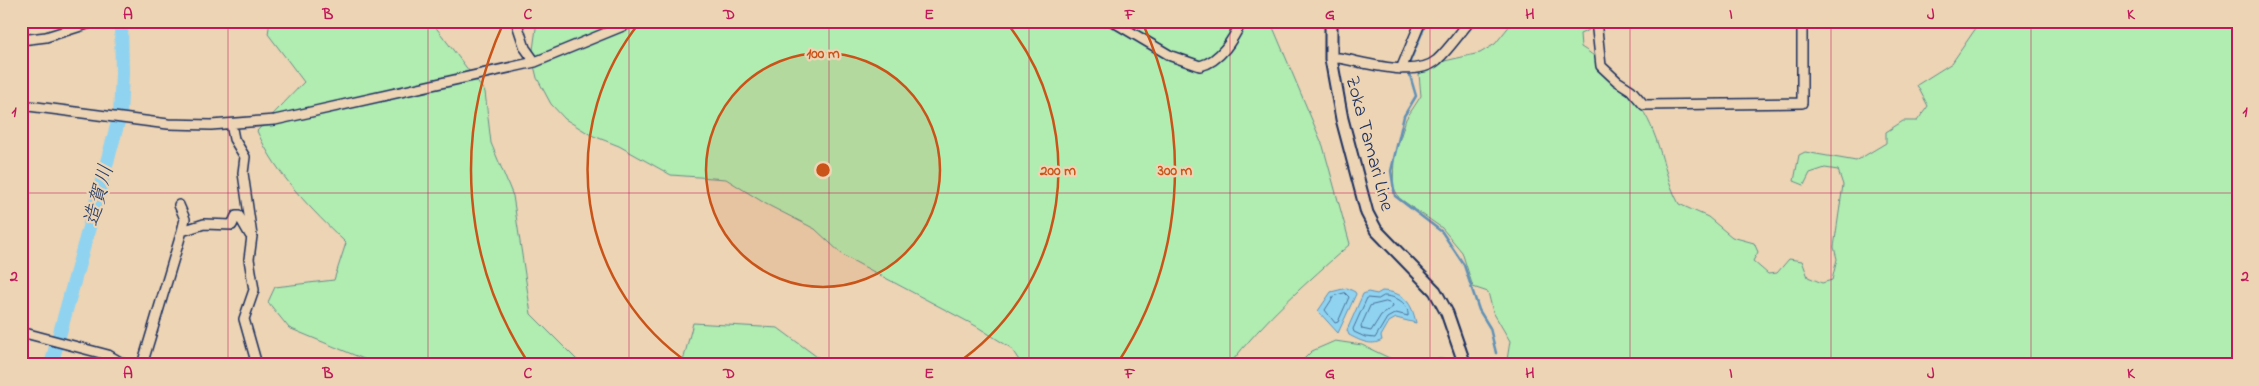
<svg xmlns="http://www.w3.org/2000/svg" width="2259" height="386" viewBox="0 0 2259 386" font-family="'Indie Flower','Klee One',sans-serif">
  <rect width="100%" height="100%" fill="#ecd4b4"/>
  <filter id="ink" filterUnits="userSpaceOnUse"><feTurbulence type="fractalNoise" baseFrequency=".02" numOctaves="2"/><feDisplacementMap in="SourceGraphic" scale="10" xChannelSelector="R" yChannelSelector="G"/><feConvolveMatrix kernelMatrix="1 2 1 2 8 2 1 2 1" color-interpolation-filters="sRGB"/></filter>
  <g filter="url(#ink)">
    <!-- green -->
    <path fill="#b1ecb1" stroke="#668e88" d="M270 21H431L485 92 491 143 513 196 531 314 582 365H382L371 362 289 328 268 302 275 287 334 280 346 243C311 209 277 176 257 131L304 82 268 34Z
      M537 21H1212L1272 25 1323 146 1350 244C1307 282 1264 320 1229 365H1022L1011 348 976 326 844 256 815 229 766 204 726 179 671 175 619 146 591 135 565 119 551 104 537 78 532 57Z
      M1511 21H1589V30L1580 34 1581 47C1608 63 1642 101 1653 131 1663 155 1666 180 1679 204L1708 217 1732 237 1754 243 1758 252 1753 261 1768 274 1777 273 1789 259 1802 261 1808 277 1822 283 1832 280 1837 259 1834 247 1843 185 1838 170 1825 168 1810 173 1804 185 1794 181 1799 155 1805 152 1856 161 1886 143V132L1903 121H1917L1928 106 1917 85 1952 63 1976 28 1985 23 2238 21V365H1509L1507 360 1510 341 1493 312 1488 292 1473 287 1462 252 1442 228 1399 198 1393 186 1394 158 1406 119 1421 96 1419 74 1440 62 1480 53 1495 44 1511 24Z
      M693 323 778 328 828 365H682Z
      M1335 341 1362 345 1404 365H1298L1312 351Z
      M1439 359 1456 360 1460 365H1414Z"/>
    <!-- water -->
    <path fill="#90d3f1" stroke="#6191b6" d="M1347 288 1355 292 1356 294 1338 333 1318 311 1331 292Z
      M1382 291C1404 292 1412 303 1416 323L1396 318 1389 322 1381 336 1382 340C1371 347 1359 340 1349 335L1347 330 1363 294 1368 292 1377 294Z"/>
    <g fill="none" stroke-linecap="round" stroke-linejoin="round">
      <!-- shore -->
      <path stroke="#4a7199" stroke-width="1" d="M1345 293 1349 297 1338 322 1335 323 1325 310 1334 296Z
        M1384 296C1396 296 1409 303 1408 316L1396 313 1387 318 1375 338 1365 337 1354 332 1353 329 1367 298 1378 299Z
        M1386 302 1392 304 1393 307 1381 315 1371 331 1362 329 1361 326 1370 306Z"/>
      <!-- stream -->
      <path stroke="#6191b6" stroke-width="2.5" d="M1408 66 1427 21
        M1409 72 1416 96 1404 116 1391 171 1395 196 1442 232 1464 265 1479 310 1490 328 1496 353"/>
      <!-- river -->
      <path stroke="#90d3f1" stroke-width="14" d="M51 365 120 115 122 73 121 21"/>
      <defs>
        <path id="minor" d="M516 21 525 48 535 62
          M1112 21 1171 56 1200 66C1221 61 1233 39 1242 21
          M1596 21 1601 66 1617 81 1631 90 1644 105 1802 103V21
          M21 40 46 37 97 21
          M1331 59 1339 58C1364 62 1415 79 1437 60 1449 49 1459 34 1470 21
          M1401 69 1421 21
          M21 105 168 124 211 125 275 120 535 62 635 21
          M231 124 234 139 245 157 243 173 252 236 249 259 254 290 244 319 257 365
          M182 231 204 224 232 225 236 216H239L250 235
          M21 332 108 355 125 365
          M142 365 182 231 185 219 179 205"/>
        <path id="major" d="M1331 21V59L1342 119 1367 213 1376 230 1435 291 1447 313 1465 365"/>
      </defs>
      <!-- minor casing -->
      <use href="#minor" stroke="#1b2f5e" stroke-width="12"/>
      <!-- major casing -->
      <use href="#major" stroke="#1b2f5e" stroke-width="15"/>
      <!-- minor -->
      <use href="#minor" stroke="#ecd4b4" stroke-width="9"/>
      <!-- major -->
      <use href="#major" stroke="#ecd4b4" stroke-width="11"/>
    </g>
  </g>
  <!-- grid -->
  <path fill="none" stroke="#c2185b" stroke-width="1" stroke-opacity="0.55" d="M228 21V365M428 21V365M629 21V365M829 21V365M1029 21V365M1230 21V365M1430 21V365M1630 21V365M1831 21V365M2031 21V365M21 193H2238"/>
  <!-- distance rings -->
  <circle cx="823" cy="170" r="117" fill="#c95318" fill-opacity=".12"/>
  <g fill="none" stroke="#c95318" stroke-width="2.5">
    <circle cx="823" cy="170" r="117"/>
    <path d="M690 364A235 235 0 0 1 640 22M1006 22A235 235 0 0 1 956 364"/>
    <path d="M529 364A352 352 0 0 1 503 24M1143 24A352 352 0 0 1 1117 364"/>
  </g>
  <g text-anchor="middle" stroke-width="4.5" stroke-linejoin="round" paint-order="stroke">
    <!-- street labels -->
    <g font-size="20" fill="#1b2f5e" stroke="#ecd4b4">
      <text transform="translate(1371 143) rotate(75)" y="7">Zoka Tamari Line</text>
    </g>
    <!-- water labels -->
    <g font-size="21" font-style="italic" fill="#273f6d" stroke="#ecd4b4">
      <text transform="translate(98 195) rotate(-75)" y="7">造賀川</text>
    </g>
  </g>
  <circle cx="823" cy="170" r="8" fill="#c95318" stroke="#ecd4b4" stroke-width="2.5"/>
  <g font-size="15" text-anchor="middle" font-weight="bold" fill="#c95318" stroke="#ecd4b4" stroke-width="4.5" stroke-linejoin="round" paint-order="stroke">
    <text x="823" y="58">100 m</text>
    <text x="1058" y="175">200 m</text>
    <text x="1175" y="175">300 m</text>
  </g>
  <!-- margin -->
  <rect width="2259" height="386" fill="none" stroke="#ecd4b4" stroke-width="55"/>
  <rect x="28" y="28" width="2204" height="330" fill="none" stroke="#c2185b" stroke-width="2"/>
  <g font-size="16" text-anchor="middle" font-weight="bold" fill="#c2185b">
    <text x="128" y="19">A</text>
    <text x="328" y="19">B</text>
    <text x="528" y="19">C</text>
    <text x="729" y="19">D</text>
    <text x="929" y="19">E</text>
    <text x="1130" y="19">F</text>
    <text x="1330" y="19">G</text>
    <text x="1530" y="19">H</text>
    <text x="1731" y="19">I</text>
    <text x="1931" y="19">J</text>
    <text x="2131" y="19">K</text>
    <text x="14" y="116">1</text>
    <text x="2245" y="116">1</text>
    <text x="14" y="281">2</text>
    <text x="2245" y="281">2</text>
    <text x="128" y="378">A</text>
    <text x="328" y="378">B</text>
    <text x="528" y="378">C</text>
    <text x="729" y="378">D</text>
    <text x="929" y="378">E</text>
    <text x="1130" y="378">F</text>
    <text x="1330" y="378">G</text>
    <text x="1530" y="378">H</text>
    <text x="1731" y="378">I</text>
    <text x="1931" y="378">J</text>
    <text x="2131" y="378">K</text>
  </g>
</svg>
